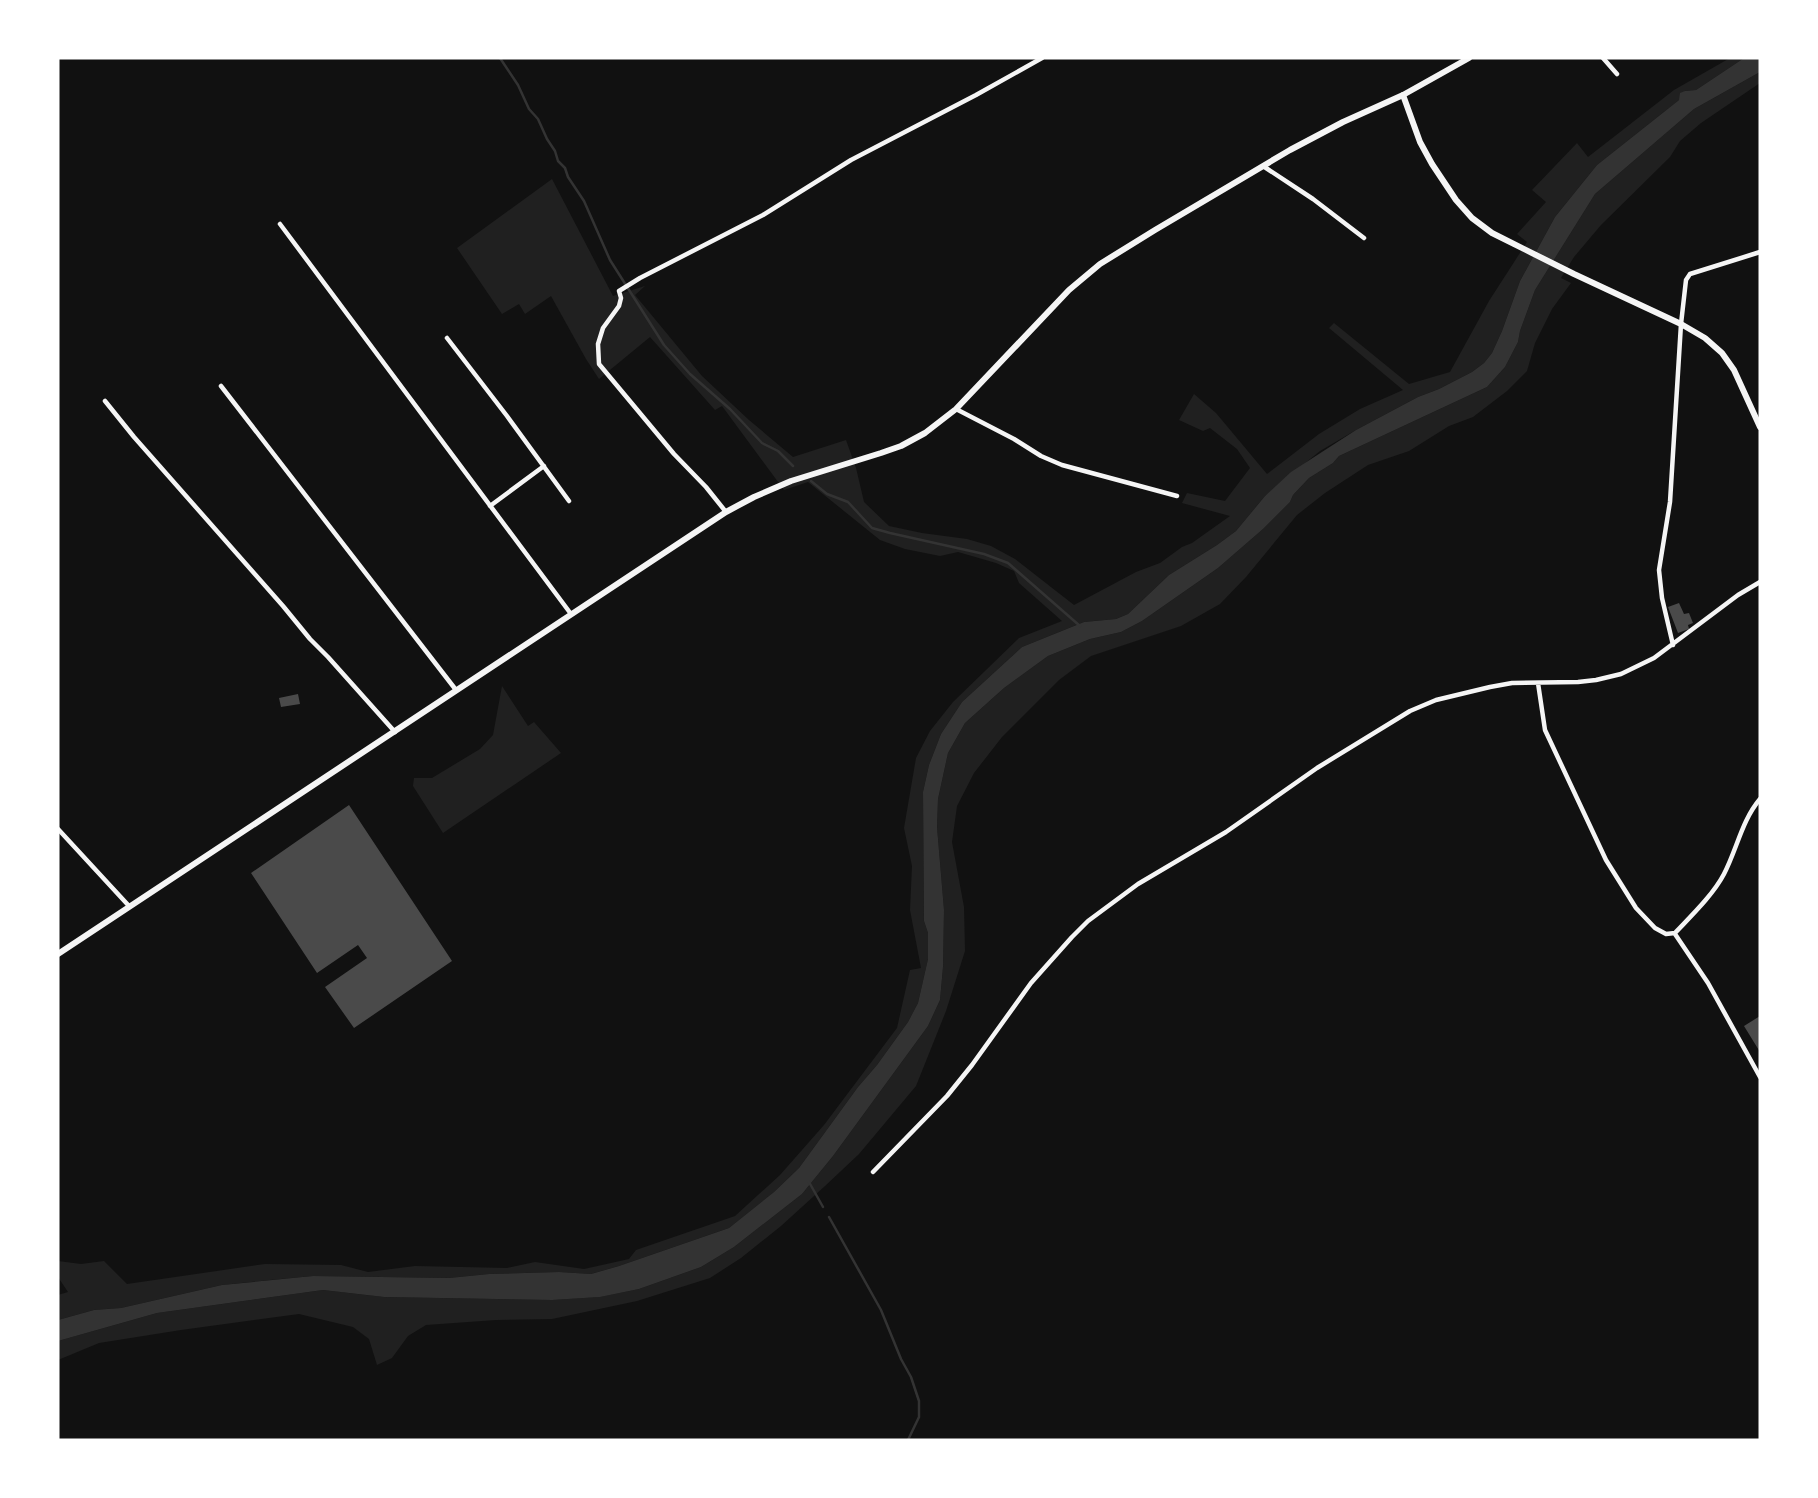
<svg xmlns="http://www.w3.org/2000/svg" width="1818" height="1498" viewBox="0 0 1818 1498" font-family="Raleway,sans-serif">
  <rect width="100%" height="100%" fill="#111"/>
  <!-- green -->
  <path fill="#202020" d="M1730 58H1744L1696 90 1685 91 1679 100 1597 165 1555 217 1520 281 1502 331 1492 353 1484 363 1472 372 1439 389 1418 397 1356 430 1320 451 1265 496 1236 531 1217 545 1169 575 1128 614 1116 619 1084 622 1022 647 962 702 941 734 929 765 923 792 924 921 928 933V959L918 1003 908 1022 877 1065 858 1087 799 1168 774 1192 729 1228 619 1266 591 1274 559 1272 489 1274 449 1278 313 1276 270 1280 222 1285 121 1308 94 1310 58 1320V1295L68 1292 58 1277V1261L81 1264 104 1261 127 1284 265 1264 341 1265 368 1272 415 1266 507 1268 535 1262 584 1269 629 1259 636 1250 735 1216 780 1175 824 1125 897 1028 910 970 921 968 910 910 912 866 904 828 916 758 930 731 953 702 1019 638 1062 621 1019 583 1014 571 996 563 958 552 940 556 905 549 880 540 808 482 784 490 722 406 715 410 650 337 599 379 586 359 551 296 525 314 519 304 502 314 457 248 552 179 613 296 645 286 635 295 702 376 749 420 793 457 846 440 856 468 864 502 889 526 922 533 967 539 991 546 1015 559 1074 605 1136 572 1160 563 1182 547 1192 543 1230 516 1182 503 1187 493 1225 501 1250 468 1237 449 1210 428 1203 431 1179 420 1194 394 1216 413 1267 474 1319 434 1360 409 1403 390 1329 328 1334 323 1409 384 1450 372 1489 301 1527 242 1517 234 1546 202 1532 190 1577 143 1588 157 1674 90Z
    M1760 72V83L1701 123 1680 141 1670 157 1601 225 1574 257 1561 278 1571 283 1552 309 1535 343 1527 371 1507 391 1473 417 1449 426 1409 451 1368 465 1325 493 1297 515 1246 577 1220 604 1181 626 1091 656 1059 680 1002 737 974 773 957 806 952 842 964 907 965 951 946 1011 916 1086 859 1154 825 1186 781 1226 741 1258 710 1278 637 1301 552 1319 496 1320 426 1325 408 1336 392 1358 377 1365 369 1339 353 1327 299 1314 181 1330 99 1343 58 1360V1341L157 1313 323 1290 384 1297 552 1300 599 1297 639 1289 701 1267 734 1247 802 1194 833 1156 928 1026 940 1000 943 967 944 910 937 827 938 799 948 753 965 723 1004 688 1048 656 1090 639 1121 632 1142 621 1218 568 1263 529 1290 502 1293 495 1309 478 1333 463 1339 456 1487 387 1505 367 1518 342 1520 331 1535 290 1595 194 1694 109Z
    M502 686 528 726 534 722 561 753 443 833 413 786 414 778H432L480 749 493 735Z"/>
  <!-- water -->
  <path fill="#333" d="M1744 58H1760V72L1694 109 1595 194 1535 290 1520 331 1518 342 1505 367 1487 387 1339 456 1333 463 1309 478 1293 495 1290 502 1263 529 1218 568 1142 621 1121 632 1090 639 1048 656 1004 688 965 723 948 753 938 799 937 827 944 910 943 967 940 1000 928 1026 833 1156 802 1194 734 1247 701 1267 639 1289 600 1297 552 1300 384 1297 323 1290 157 1313 58 1341V1320L94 1310 121 1308 222 1285 313 1276 449 1278 489 1274 559 1272 591 1274 619 1266 729 1228 774 1192 799 1168 858 1087 877 1065 908 1022 918 1003 928 959V933L924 921 923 792 929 765 941 734 962 702 1022 647 1084 622 1116 619 1128 614 1169 575 1217 545 1236 531 1265 496 1291 472 1356 430 1418 397 1439 389 1472 372 1484 363 1492 353 1502 331 1520 281 1555 217 1597 165 1679 100 1680 93 1685 91 1696 90Z"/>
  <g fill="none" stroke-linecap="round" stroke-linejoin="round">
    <!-- stream -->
    <path stroke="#333" stroke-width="2.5" d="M500 58 518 85 529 109 538 119 547 139 555 151 558 161 565 168 568 177 584 201 610 260 664 345 690 374 730 409 762 443 778 451 793 466
      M811 481 827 494 848 502 872 528 890 533 984 554 1008 563 1080 626
      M809 1182 823 1207
      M829 1217 881 1310 901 1359 911 1377 919 1401V1417L908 1440"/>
  </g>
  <!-- building -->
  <path fill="#4a4a4a" d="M1679 603 1684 614 1689 613 1693 623 1688 625 1689 629 1678 633 1668 607Z
    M298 694 300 704 281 707 279 698Z
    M349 805 452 961 354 1028 325 987 367 958 358 945 317 973 251 873Z
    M1760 1016V1052L1744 1026Z"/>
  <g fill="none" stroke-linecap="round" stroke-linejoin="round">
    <!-- minor -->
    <path stroke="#f5f5f5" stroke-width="4.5" d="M1603 58 1617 74
      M1263 166 1313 199 1364 238
      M280 224 571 614
      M447 338 507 416 569 501
      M221 386 456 690
      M105 401 134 437 283 606 310 639 328 657 395 732
      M956 409 1014 439 1041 456 1062 465 1177 496
      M490 506 544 466
      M726 512 706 487 674 454 599 364 598 344 603 328 619 306 621 298 619 291 640 278 763 215 851 160 976 95 1042 58
      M1673 645 1662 598 1659 570 1670 502 1681 324 1686 280 1690 274 1760 252
      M1538 683 1545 730 1606 860 1636 908 1655 928 1666 934 1675 933C1691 916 1713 895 1724 874 1737 849 1742 820 1760 799
      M58 829 129 906
      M1675 934 1708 983 1760 1077
      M873 1172 947 1096 972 1065 1031 983 1072 937 1088 921 1138 884 1226 832 1317 768 1410 711 1436 700 1490 687 1512 683 1578 682 1596 680 1621 674 1654 658 1738 595 1760 582"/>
    <!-- secondary -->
    <path stroke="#f5f5f5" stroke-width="6" d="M1403 95 1420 142 1432 164 1456 200 1472 218 1492 233 1574 274 1681 324 1705 338 1722 353 1734 370 1760 427"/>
    <!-- primary -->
    <path stroke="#f5f5f5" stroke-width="6" d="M58 954 726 512 754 497 791 481 881 453 901 446 925 433 956 409 1069 290 1100 264 1155 230 1290 150 1343 122 1403 95 1469 58"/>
  </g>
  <!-- border -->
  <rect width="1818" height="1498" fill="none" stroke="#ffffff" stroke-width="119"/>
</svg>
